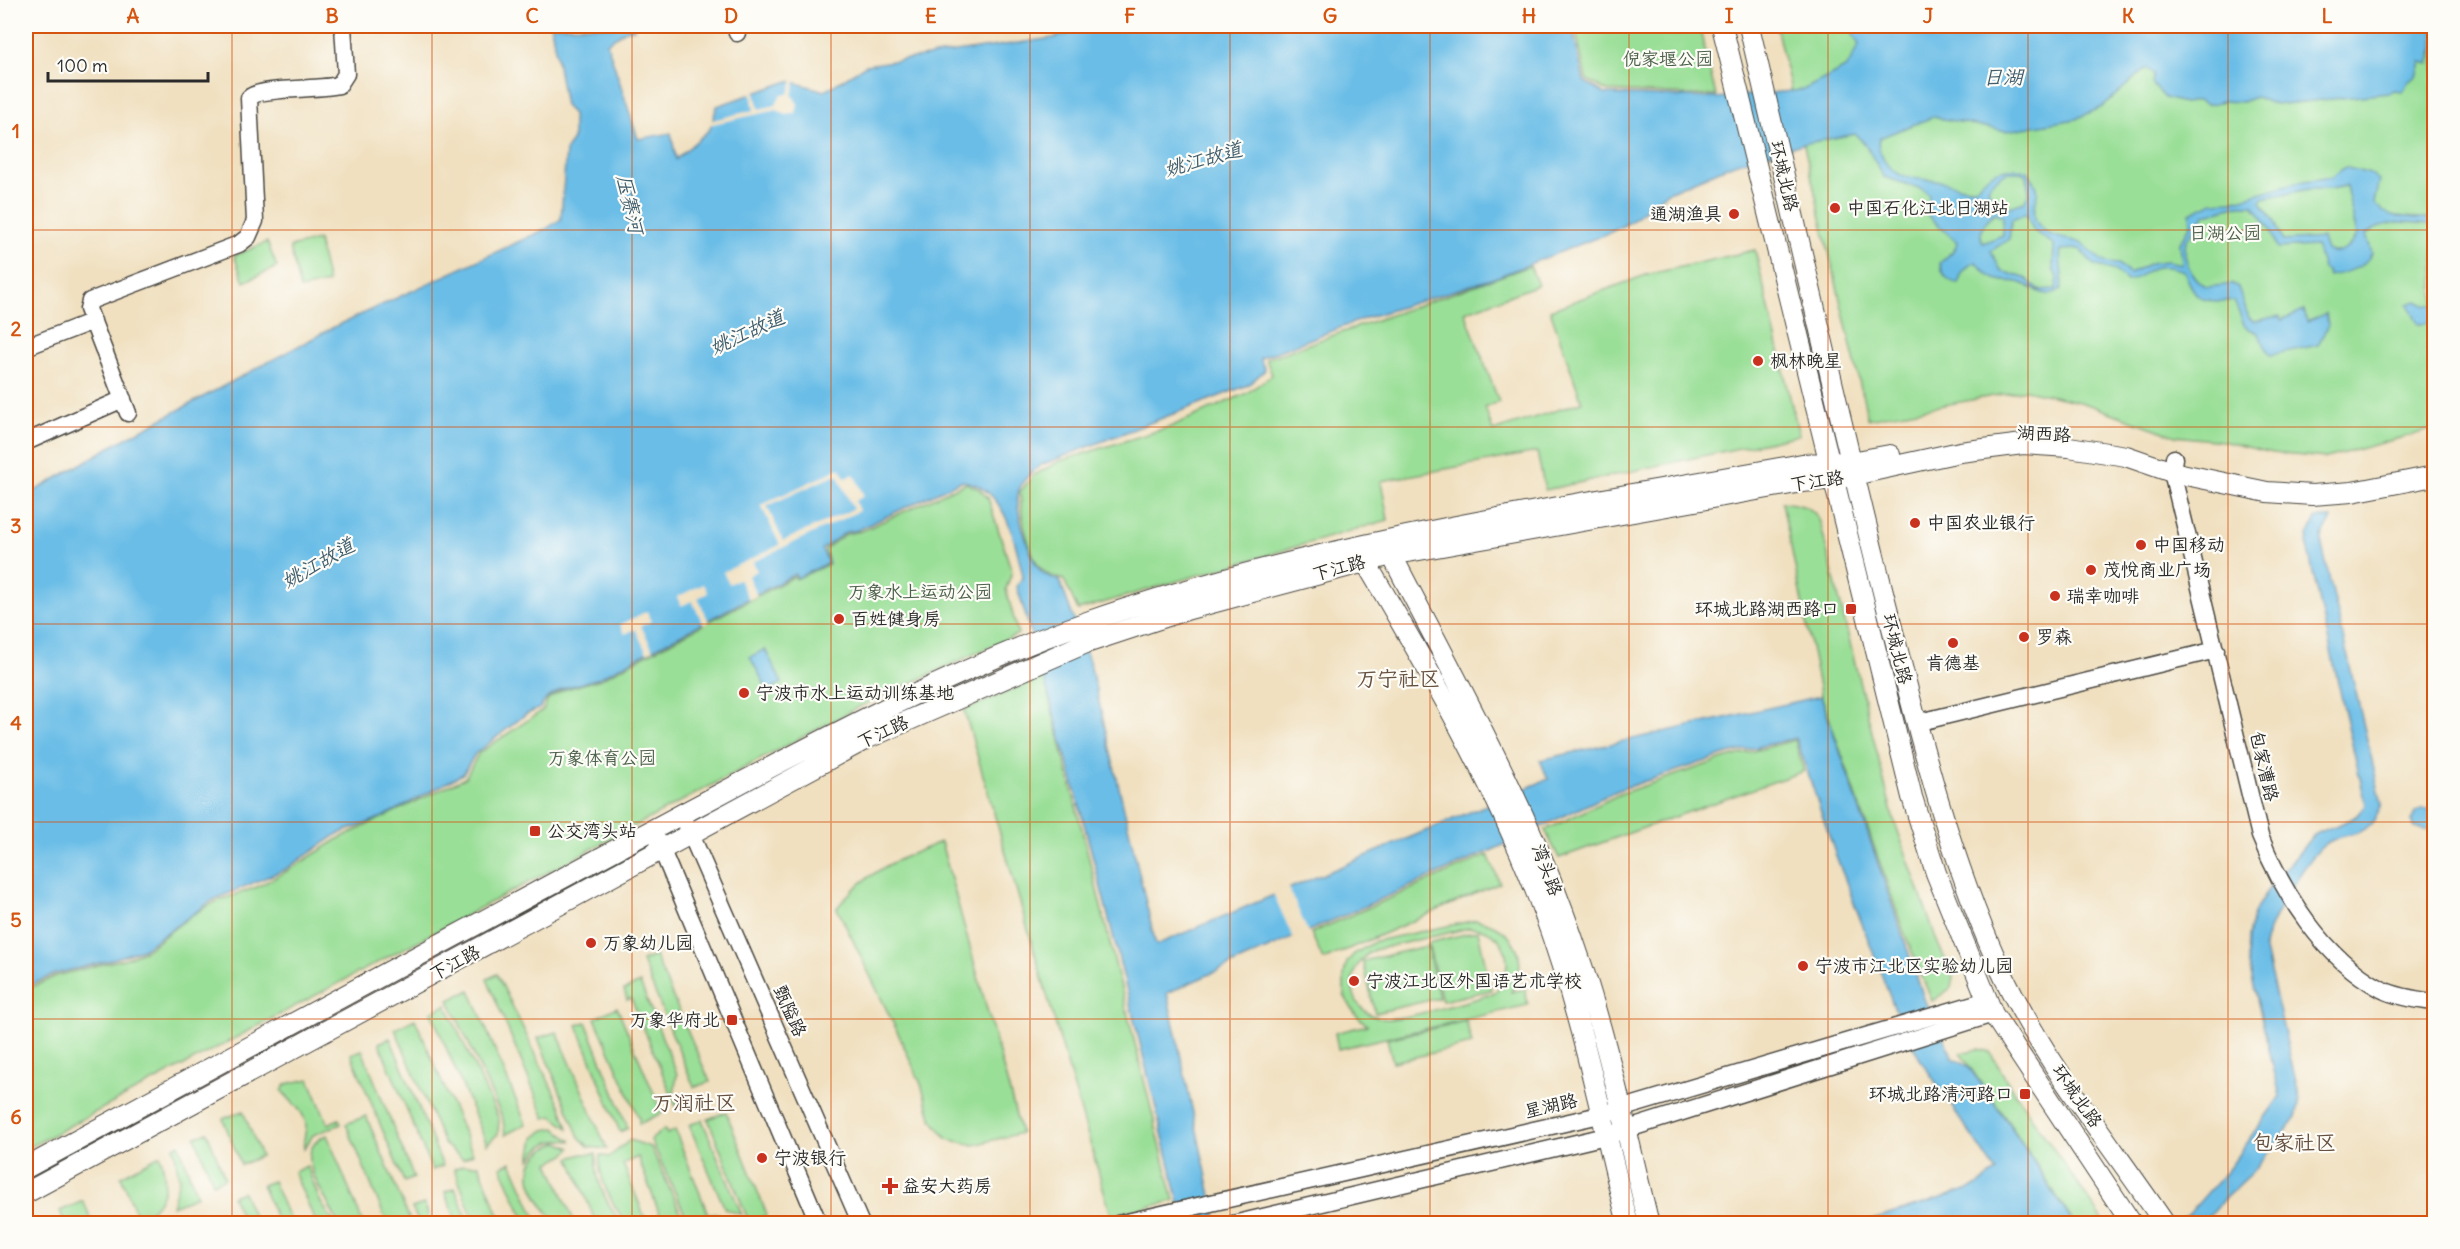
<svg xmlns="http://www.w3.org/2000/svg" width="2460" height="1249" viewBox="0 0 2460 1249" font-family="Delius,'LXGW WenKai TC',sans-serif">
  <rect width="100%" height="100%" fill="#fdfcf7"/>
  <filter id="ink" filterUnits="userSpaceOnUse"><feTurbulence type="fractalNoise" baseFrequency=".0167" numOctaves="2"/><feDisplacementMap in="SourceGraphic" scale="12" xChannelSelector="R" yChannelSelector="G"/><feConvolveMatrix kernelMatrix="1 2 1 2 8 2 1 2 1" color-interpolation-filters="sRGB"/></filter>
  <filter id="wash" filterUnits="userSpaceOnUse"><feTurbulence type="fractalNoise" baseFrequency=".008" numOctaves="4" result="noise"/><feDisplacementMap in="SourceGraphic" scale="24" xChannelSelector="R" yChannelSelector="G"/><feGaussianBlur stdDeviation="1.35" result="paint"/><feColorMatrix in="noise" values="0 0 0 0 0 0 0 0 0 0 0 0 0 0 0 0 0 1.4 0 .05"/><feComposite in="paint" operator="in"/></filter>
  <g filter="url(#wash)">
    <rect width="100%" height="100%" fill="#f0e0c0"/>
    <!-- green -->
    <path fill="#9adf97" stroke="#628561" stroke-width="1.5" fill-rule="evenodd" d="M1575 26H1699L1716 96 1607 91 1586 79Z
      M1776 26H2434V429L2326 458 2272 453 2222 441 2175 436 2084 403 2026 390 1868 419Z
      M318 240 328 283 300 289 290 247Z
      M267 242 277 267 244 282 234 256Z
      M1755 250 1799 435 1545 490 1537 452 1381 481 1388 520 1078 610 1064 580C1059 578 1051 577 1046 573 1028 560 1021 513 1020 492L1034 475 1060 461 1170 427 1247 393 1272 375 1266 359 1530 266 1538 285 1465 312 1499 402 1485 408 1493 431 1582 402 1550 310 1646 275Z
      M966 483 979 489 988 498 1012 572 1006 589 1018 634 861 706 26 1149V990L56 976 127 958 146 950 192 915 215 902 257 887 289 870 340 838 465 778 479 753 543 710 548 699 563 690 601 679 795 576 796 579 829 564 825 549 846 534 862 531Z
      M1782 502C1799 505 1813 505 1820 522L1893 817 1938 944 1953 976 1951 988 1932 1001 1904 932 1820 692Z
      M1044 677 1174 1201 1111 1215 964 710Z
      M1795 740 1804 771 1559 858 1545 830 1620 794 1723 759Z
      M941 842 1021 1133 974 1145 947 1139 932 1120 921 1084 897 1031 837 908C863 872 901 858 941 842Z
      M1488 855 1500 883 1323 960 1311 933Z
      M1476 920C1513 925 1532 960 1511 992L1525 989 1528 1005 1338 1049 1335 1033 1367 1025 1355 1014 1344 995V974L1347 962 1354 954 1376 941ZM1469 928C1507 927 1518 967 1495 992 1480 999 1400 1020 1386 1019 1347 1016 1341 967 1374 950Z
      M1478 931 1491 990 1442 1001 1428 943Z
      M1427 946 1439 998 1375 1013 1363 961Z
      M655 956 710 1082 694 1087 642 961Z
      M497 974 561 1107 568 1128 552 1116 545 1118 487 979Z
      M640 983 677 1074 674 1094 680 1104 676 1106 631 998 627 1000 624 990Z
      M470 990 526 1124 505 1135 503 1119 449 1000Z
      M446 1005 499 1119 498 1134 487 1144 431 1012Z
      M617 1007 662 1113 639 1124V1118L595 1018Z
      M415 1019 473 1154 463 1159 444 1144 395 1029Z
      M1466 1021 1472 1044 1393 1062 1387 1039Z
      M586 1022 628 1128 620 1132 577 1025Z
      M557 1032 607 1149 589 1147 579 1137 538 1038Z
      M390 1038 443 1166 432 1170 379 1043Z
      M1978 1049 1990 1052 2010 1086 2105 1223H2074L2014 1130 1960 1053Z
      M362 1050 414 1178 404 1182 351 1054Z
      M309 1079 328 1124 339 1119 341 1124 313 1135 304 1149C302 1140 306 1135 306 1126 305 1111 291 1102 282 1091L286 1084Z
      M243 1111 261 1156 241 1165 223 1119Z
      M726 1112 767 1215 749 1222 708 1119Z
      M366 1116 411 1223H387L346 1124Z
      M702 1120 742 1215 725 1209 689 1125Z
      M555 1128 572 1141C552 1138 542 1143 530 1160L534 1138 544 1130Z
      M664 1129 667 1134 675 1130 708 1214H720L722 1223H689L651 1140Z
      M207 1132 225 1178 213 1183 195 1137Z
      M327 1135 363 1223H338C328 1198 287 1151 327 1135Z
      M630 1140 651 1147 685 1223H663L638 1157 623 1164 647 1223H626C612 1204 597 1179 600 1155L609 1157Z
      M558 1142 571 1148 565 1155 549 1163 575 1223H556C533 1196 510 1161 558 1142Z
      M179 1144 197 1196 172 1206 179 1179 174 1147Z
      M582 1154H596C594 1179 606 1203 621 1223H596L570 1158Z
      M160 1155C170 1187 165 1201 139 1221L121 1176Z
      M511 1162 538 1223H526L501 1167Z
      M464 1165H479L502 1223H475L454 1169Z
      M307 1166 320 1201 334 1223H316L294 1172Z
      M273 1181 291 1223H278L262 1185Z
      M455 1188 469 1223H457L445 1192Z
      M243 1192 256 1223H244L232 1196Z
      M83 1201 93 1223H65L60 1211Z
      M424 1204 432 1223H419L412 1208Z"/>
    <!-- water -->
    <path fill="#6bbde7" stroke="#4b7489" stroke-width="1.5" fill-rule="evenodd" d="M551 26H634V29L626 30 607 43 638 139 671 133 676 159 710 129 717 106 789 81 825 91 866 65 1053 38 1095 26H1572L1584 81 1605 94 1716 98 1803 90 1847 67 1859 45 1849 26H2434V47L2429 64 2421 62 2417 76 2408 82 2403 91 2394 90 2389 93 2275 105 2256 97 2242 102 2222 101 2207 105 2198 101 2184 103 2165 98 2152 84 2154 74 2146 68 2102 107 2076 119 2006 131 1933 117 1879 138C1877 148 1880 152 1884 160 1896 181 1918 178 1939 181 1953 183 1960 189 1976 188 1988 171 2007 165 2027 171L2037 187C2039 199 2030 213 2038 224 2051 242 2075 237 2084 245 2099 256 2098 264 2119 264L2129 274 2150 263 2167 261 2182 264 2180 243 2191 225 2190 213 2213 202 2232 201 2298 182 2332 177 2345 167 2370 174 2379 181 2374 203C2383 219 2414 217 2431 219L2434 220V225C2410 221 2387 219 2366 234L2372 253C2364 269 2345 273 2329 276L2327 271 2323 269 2316 246 2277 248 2269 227 2253 205H2239L2206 214 2186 241C2182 257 2191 280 2207 287L2233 284 2238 287 2249 318 2254 321 2280 316 2281 320 2304 310 2307 322 2326 313 2328 325 2318 345 2270 355 2258 333 2245 327 2234 301C2201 301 2197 303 2184 271 2173 267 2160 264 2149 270 2141 274 2137 281 2127 281L2115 271 2094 265 2080 249 2061 250C2058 264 2065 276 2061 289 2046 301 2035 288 2021 283 2012 280 2002 283 1993 278 1984 274 1983 268 1976 262 1966 266 1960 272 1959 283 1948 283 1942 274 1940 263L1955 249 1957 242 1927 215 1929 195 1922 189 1884 177 1865 144 1855 134 1802 144 1734 164 1666 193 1630 222 1611 232 1497 277 1366 318 1260 358 1265 370 1248 385 1041 465C1032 471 1020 482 1018 494 1015 510 1031 563 1043 573 1048 577 1055 579 1060 581L1090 664 1156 945 1548 779 1540 760 1821 696 1925 1001 1954 1059 1968 1066 2014 1131 2073 1223 2016 1221 2014 1224 1863 1223 1973 1188 1996 1172 1920 1059 1895 1010 1835 853 1796 738 1724 755 1616 791 1497 848 1167 993 1217 1223H1184C1132 1010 1081 797 1017 587L1023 576C1015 541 1005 485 961 481L858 530 846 532 822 549 828 563 797 578 795 574 599 678 562 689 547 698 540 708 525 715 475 754 463 774 383 817 338 834 286 869 213 900 143 949 107 961 55 974 26 987V496L117 443 334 327 546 229 561 219 566 150 573 139V114L565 106ZM2007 172H2021L2026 175 2029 192 2024 202 2010 207 1996 205 1988 189 1991 183ZM2346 186 2357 235C2350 247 2341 257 2326 250L2322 238 2283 241 2274 220 2261 202 2263 198 2309 189H2331ZM1994 213 2003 216V235L1983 243C1977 232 1985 221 1994 213ZM2026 214 2034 231 2054 245 2053 270 2058 278 2056 289 2039 290 2025 278 2001 271 1991 251 2009 239 2012 219Z
      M2417 301 2424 305H2434V323L2418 324 2408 304Z
      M2316 518H2332L2322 537V546L2382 804C2366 847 2345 826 2322 847 2304 863 2268 923 2264 946L2298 1090 2299 1104 2296 1117 2252 1173 2223 1200 2203 1223 2168 1224 2187 1216 2231 1166 2280 1096 2249 965C2239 904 2280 881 2312 836 2330 825 2355 824 2366 805L2307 546 2308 536Z
      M765 649 782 683 768 691 750 657Z
      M2421 809H2434V835L2432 831 2415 828 2411 822 2415 813Z"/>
    <!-- pier -->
    <path fill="#f0e0c0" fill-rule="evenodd" d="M793 80 796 81 792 95 798 104 796 113 786 115 777 110 708 125 709 121 754 110 751 92 754 90 759 109 776 105 780 96 789 93Z
      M840 468 845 478 854 474 864 496 855 501 859 511 753 562 757 571 748 576 757 596 749 600 739 579 729 584 723 572 780 545 761 505ZM837 474 853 509 783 541 767 506Z
      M703 584 708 593 698 598 709 622 704 625 692 601 681 606 677 597Z
      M647 611 651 621 641 626 653 650 647 653 635 629 625 634 620 625Z
      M1288 887 1309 934 1294 940 1273 893Z"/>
  </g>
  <g filter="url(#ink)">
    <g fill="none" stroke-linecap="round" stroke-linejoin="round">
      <defs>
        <path id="minor" d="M736 26 737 33
          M26 347 93 321
          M128 413 88 309 90 301 95 299 239 244 248 237 255 221 249 98C258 87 320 90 339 85L346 74 343 26
          M26 442 123 399
          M2174 458 2172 472 2260 836C2283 894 2324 958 2381 989 2395 996 2418 1000 2434 1002
          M1916 723 2216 650
          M686 823 861 1224
          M653 829 819 1224
          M1118 1224 1600 1115 1987 1000
          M1233 1224 1606 1136 1993 1014"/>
        <path id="major" d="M1722 26 1912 797 1936 873 1993 1014 2132 1224
          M1749 26C1794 216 1836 406 1884 596 1916 721 1945 846 1998 964 2040 1057 2108 1140 2165 1224
          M1386 544C1455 679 1529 807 1577 951 1608 1040 1626 1132 1649 1224
          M1359 551C1428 668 1497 785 1544 913 1581 1014 1602 1120 1628 1224
          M26 1168C244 1050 463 931 682 814 813 745 944 673 1084 623 1316 541 1562 508 1802 464L1851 462 1890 455
          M26 1193 868 738 1086 643 1189 609 1391 555 1802 482 1835 479 1960 452 2023 444 2069 447 2126 456 2172 472 2267 492 2312 495 2352 492 2434 476"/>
      </defs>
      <!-- minor casing -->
      <use href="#minor" stroke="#494641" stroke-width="19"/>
      <!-- major casing -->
      <use href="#major" stroke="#494641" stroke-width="22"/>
      <!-- minor -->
      <use href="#minor" stroke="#fff" stroke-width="16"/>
      <!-- major -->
      <use href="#major" stroke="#fff" stroke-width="20"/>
    </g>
  </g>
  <!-- grid -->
  <path fill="none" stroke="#d5540f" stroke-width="1.5" stroke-opacity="0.55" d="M232 26V1224M432 26V1224M632 26V1224M831 26V1224M1030 26V1224M1230 26V1224M1430 26V1224M1629 26V1224M1828 26V1224M2028 26V1224M2228 26V1224M26 230H2434M26 427H2434M26 624H2434M26 822H2434M26 1019H2434"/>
  <!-- markers -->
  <g fill="#c8321e" stroke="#fdfcf7" stroke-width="2">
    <circle cx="1835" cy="208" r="6"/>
    <circle cx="1734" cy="214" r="6"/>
    <circle cx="1758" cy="361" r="6"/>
    <circle cx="1915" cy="523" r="6"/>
    <circle cx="2141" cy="545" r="6"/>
    <circle cx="2091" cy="570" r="6"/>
    <circle cx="2055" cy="596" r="6"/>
    <rect x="1845" y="603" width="12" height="12" rx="3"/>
    <circle cx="839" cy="619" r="6"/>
    <circle cx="2024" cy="637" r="6"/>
    <circle cx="1953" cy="643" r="6"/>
    <circle cx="744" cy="693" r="6"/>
    <rect x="529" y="825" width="12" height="12" rx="3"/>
    <circle cx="591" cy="943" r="6"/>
    <circle cx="1803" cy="966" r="6"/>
    <circle cx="1354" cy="981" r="6"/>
    <rect x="726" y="1014" width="12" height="12" rx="3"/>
    <rect x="2019" y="1088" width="12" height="12" rx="3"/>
    <circle cx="762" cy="1158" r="6"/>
    <path d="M887 1177h6v6h6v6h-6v6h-6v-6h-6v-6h6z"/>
  </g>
  <g text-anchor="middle" stroke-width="4.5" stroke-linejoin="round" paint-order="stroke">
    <!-- park labels -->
    <g font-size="18" fill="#4c614b" stroke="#fdfcf7">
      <text x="1668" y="65">倪家堰公园</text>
      <text x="2225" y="239">日湖公园</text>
      <text x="920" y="598">万象水上运动公园</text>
      <text x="602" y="764">万象体育公园</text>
    </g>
    <!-- street labels -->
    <g font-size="18" fill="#2b2b2b" stroke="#fdfcf7">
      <text transform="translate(1784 176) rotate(77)" y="6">环城北路</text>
      <text transform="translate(2044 434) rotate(3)" y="6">湖西路</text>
      <text transform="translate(1817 481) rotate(-8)" y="6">下江路</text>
      <text transform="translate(1339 568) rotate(-15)" y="6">下江路</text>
      <text transform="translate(1897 649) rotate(76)" y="6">环城北路</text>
      <text transform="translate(883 732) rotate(-25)" y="6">下江路</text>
      <text transform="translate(2264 766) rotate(77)" y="6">包家漕路</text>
      <text transform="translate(1547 870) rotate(69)" y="6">湾头路</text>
      <text transform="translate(455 963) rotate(-28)" y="6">下江路</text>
      <text transform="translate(790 1011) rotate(66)" y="6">甄隘路</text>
      <text transform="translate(2077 1096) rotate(55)" y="6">环城北路</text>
      <text transform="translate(1551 1106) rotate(-13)" y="6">星湖路</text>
    </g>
    <!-- poi labels -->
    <g font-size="18" fill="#2b2b2b" stroke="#fdfcf7" text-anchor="start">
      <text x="1847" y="214">中国石化江北日湖站</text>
      <text x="1722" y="220" text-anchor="end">通湖渔具</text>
      <text x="1770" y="367">枫林晚星</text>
      <text x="1927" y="529">中国农业银行</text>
      <text x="2153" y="551">中国移动</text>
      <text x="2103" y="576">茂悦商业广场</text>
      <text x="2067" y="602">瑞幸咖啡</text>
      <text x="1839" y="615" text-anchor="end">环城北路湖西路口</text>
      <text x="851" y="625">百姓健身房</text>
      <text x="2036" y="643">罗森</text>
      <text x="1953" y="669" text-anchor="middle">肯德基</text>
      <text x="756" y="699">宁波市水上运动训练基地</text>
      <text x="547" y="837">公交湾头站</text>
      <text x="603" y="949">万象幼儿园</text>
      <text x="1815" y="972">宁波市江北区实验幼儿园</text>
      <text x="1366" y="987">宁波江北区外国语艺术学校</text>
      <text x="720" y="1026" text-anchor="end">万象华府北</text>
      <text x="2013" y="1100" text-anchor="end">环城北路清河路口</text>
      <text x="774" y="1164">宁波银行</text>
      <text x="902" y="1192">益安大药房</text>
    </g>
    <!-- water labels -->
    <g font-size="20" font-style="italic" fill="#415e6d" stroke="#fdfcf7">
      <text x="2003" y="84">日湖</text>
      <text transform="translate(1203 159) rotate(-16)" y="7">姚江故道</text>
      <text transform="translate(630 204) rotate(77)" y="7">压赛河</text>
      <text transform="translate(747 332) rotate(-25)" y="7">姚江故道</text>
      <text transform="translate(318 563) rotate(-30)" y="7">姚江故道</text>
    </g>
    <!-- quarter labels -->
    <g font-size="21" fill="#665040" stroke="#fdfcf7">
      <text x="1398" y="686">万宁社区</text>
      <text x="694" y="1110">万润社区</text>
      <text x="2294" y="1150">包家社区</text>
    </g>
  </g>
  <!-- margin -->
  <rect width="2460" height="1249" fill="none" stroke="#fdfcf7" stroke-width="66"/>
  <!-- scale -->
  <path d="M48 72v9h160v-9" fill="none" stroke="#2b2b2b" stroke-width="3"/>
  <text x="57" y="72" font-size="18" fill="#2b2b2b" stroke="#fdfcf7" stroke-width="4.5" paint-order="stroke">100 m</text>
  <rect x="33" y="33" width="2394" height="1183" fill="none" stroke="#d5540f" stroke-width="2"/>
  <g font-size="20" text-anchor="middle" font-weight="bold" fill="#d5540f">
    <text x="133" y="23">A</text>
    <text x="332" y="23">B</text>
    <text x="532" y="23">C</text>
    <text x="731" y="23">D</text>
    <text x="931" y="23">E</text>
    <text x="1130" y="23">F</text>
    <text x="1330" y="23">G</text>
    <text x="1529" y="23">H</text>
    <text x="1729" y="23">I</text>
    <text x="1928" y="23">J</text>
    <text x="2128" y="23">K</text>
    <text x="2327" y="23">L</text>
    <text x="16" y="138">1</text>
    <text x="16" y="336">2</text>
    <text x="16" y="533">3</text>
    <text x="16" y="730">4</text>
    <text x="16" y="927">5</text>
    <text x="16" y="1124">6</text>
  </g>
</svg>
